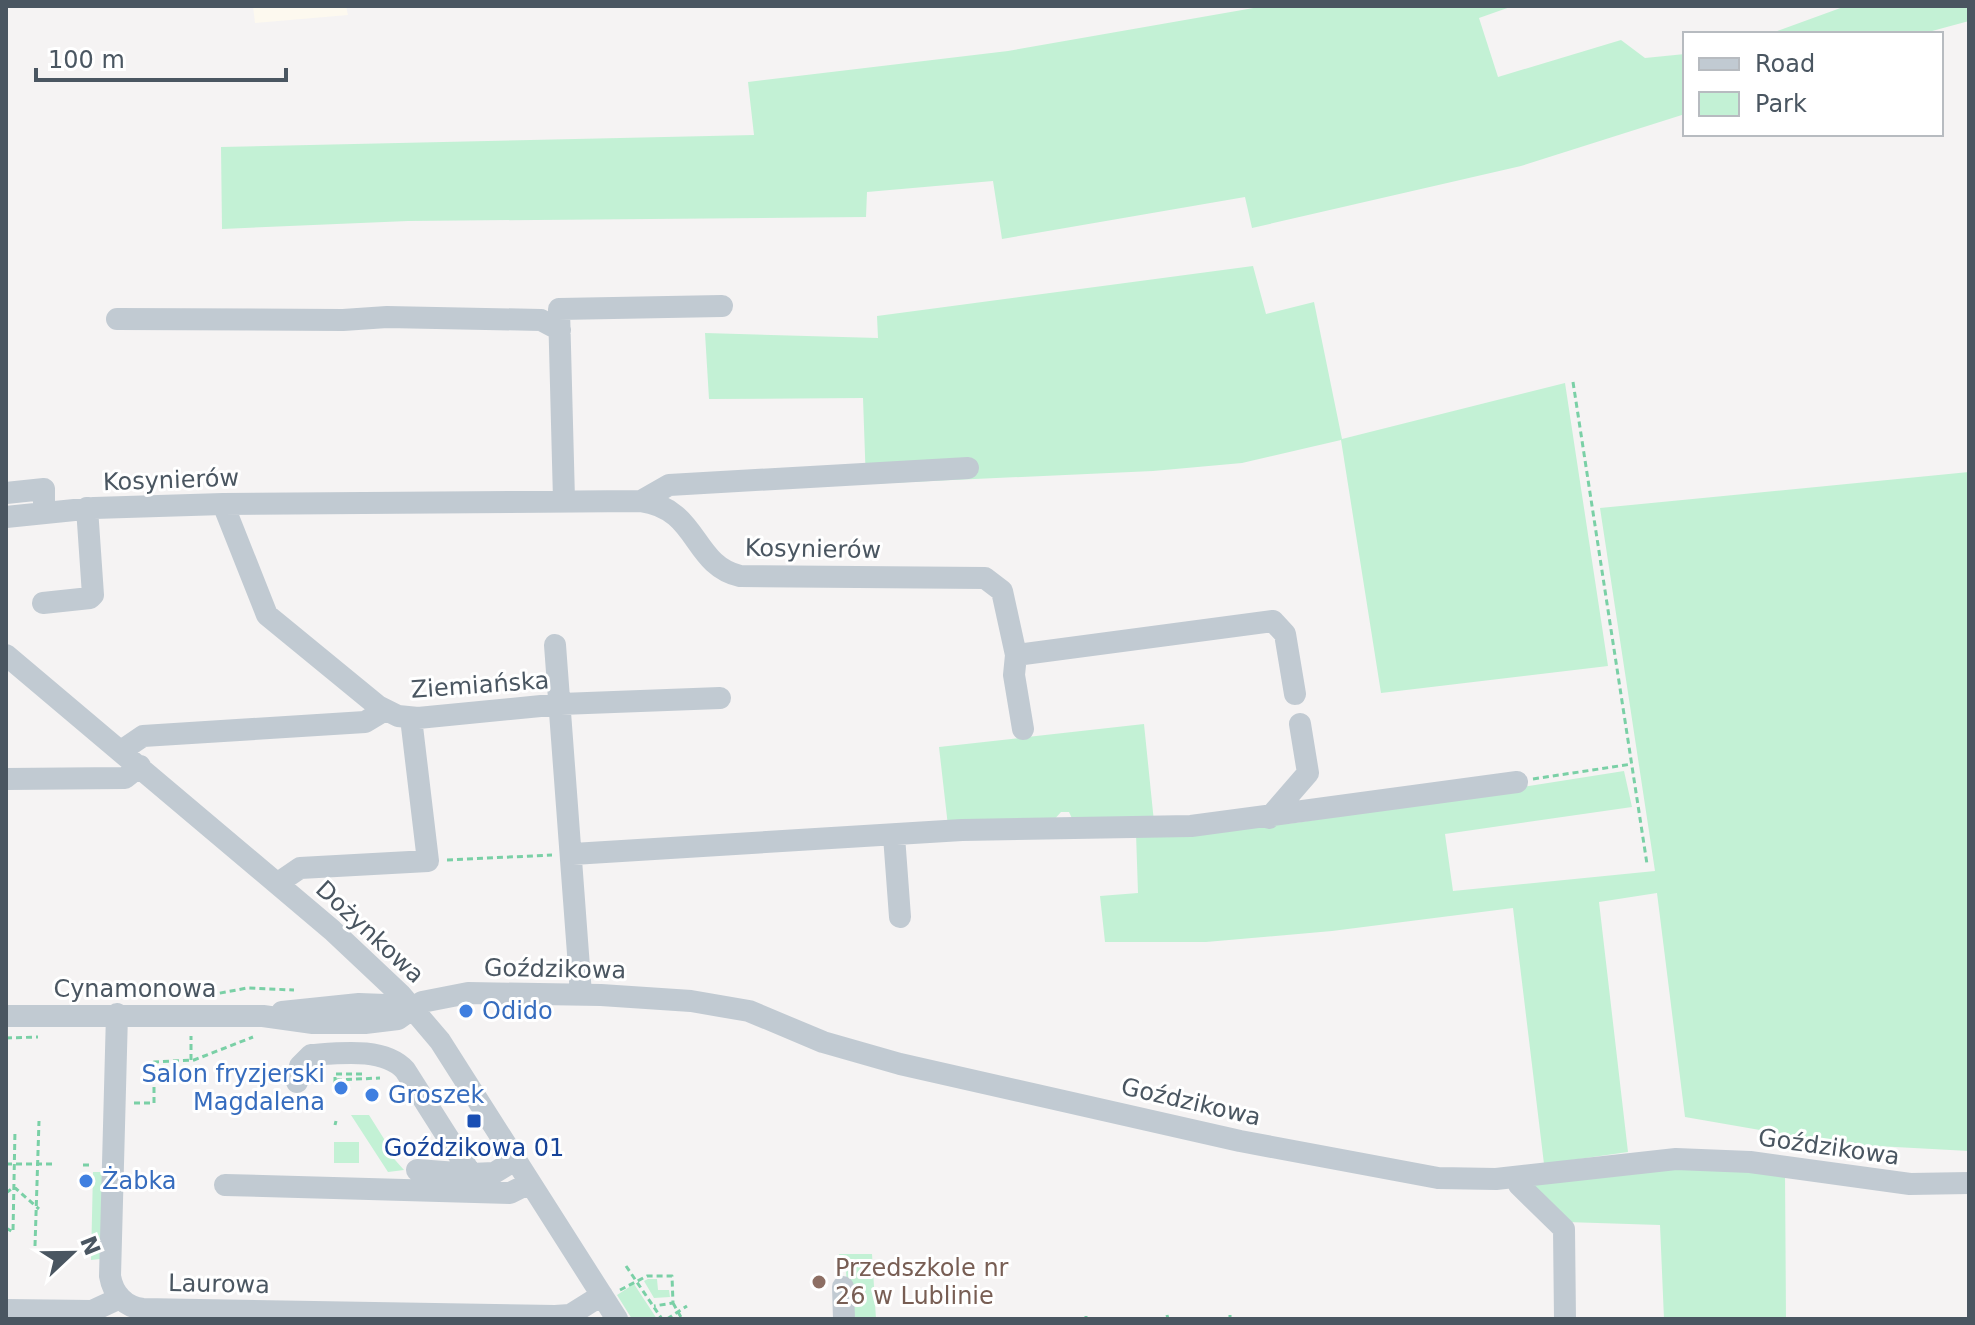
<svg xmlns="http://www.w3.org/2000/svg" width="1975" height="1325" viewBox="0 0 1975 1325" font-family="'DejaVu Sans',sans-serif">
  <rect width="100%" height="100%" fill="#f5f3f3"/>
  <!-- commercial -->
  <path fill="#fdf9ef" d="M253 6H346L348 15 255 23Z"/>
  <!-- green -->
  <path fill="#c3f1d5" d="M1265 6H1513L1479 18 1498 77 1621 40 1645 58 1685 54V114L1521 166 1252 228 1245 197 1002 239 993 181 867 192 866 217 408 221 222 229 221 147 754 135 748 82 1008 51Z
    M1846 6H1969V21L1921 34H1769Z
    M1253 266 1266 314 1314 302 1342 439 1565 383 1608 666 1381 693 1341 440 1242 463 1153 471 866 484 863 398 709 399 705 333 878 338 877 316Z
    M1969 472V1151L1840 1144 1685 1117 1657 893 1599 902 1628 1152 1544 1164 1513 908 1332 931 1206 942H1105L1100 896 1138 893 1136 833 1295 823 1624 771 1632 807 1445 834 1453 891 1655 871 1600 508Z
    M1144 724 1154 822 1075 825 1069 812H1061L1052 822 948 826 939 747Z
    M351 1115H369L391 1150 388 1152 404 1170 388 1172Z
    M334 1142H359V1163H334Z
    M1651 1167 1785 1173 1786 1319H1664L1660 1225 1566 1222 1531 1183Z
    M93 1172H104L100 1259 91 1260Z
    M839 1254H872L876 1319H850L846 1272 840 1264Z
    M648 1279H657L658 1290H669L670 1297 654 1298 644 1281Z
    M634 1284 657 1319H632L617 1295Z"/>
  <g fill="none" stroke-linecap="round" stroke-linejoin="round">
    <!-- path -->
    <path stroke="#7ad0a6" stroke-width="3" stroke-dasharray="6 4" stroke-linecap="butt" d="M1573 382 1647 864
      M6 435H7
      M1533 779 1632 764
      M447 860 552 855
      M210 995 247 988 294 990
      M6 1038 38 1037
      M191 1060V1036
      M336 1080 380 1078
      M335 1083V1074H362
      M134 1103H154V1062L194 1060 253 1037
      M335 1125 336 1121
      M6 1164H52
      M83 1165H93
      M6 1193 14 1187 39 1209
      M6 1228 13 1232 15 1130
      M35 1246 39 1121
      M626 1266 662 1319
      M620 1290 647 1276H672L673 1303 654 1306
      M673 1303 682 1319
      M1167 1315 1168 1319
      M1230 1315V1319
      M1086 1316V1319
      M916 1318V1319
      M998 1318V1319
      M667 1319 687 1306"/>
    <!-- minor -->
    <path stroke="#c1cad2" stroke-width="22" d="M117 319 343 320 387 317 541 320 560 330
      M6 493 44 489V512
      M564 500 559 309 722 306
      M641 501 669 485 968 468
      M223 504 267 615 378 706 398 716 418 718 561 704 720 698
      M6 517 94 508 223 504 641 501C699 509 692 565 740 576L985 578 1002 591 1016 655 1273 621 1285 634 1295 694
      M43 603 90 598 93 595 87 508
      M555 645 581 994
      M6 655 332 930 400 994 440 1041 617 1319
      M1016 655 1014 675 1023 729
      M121 751 143 736 365 722 385 710
      M6 779 125 778 140 766
      M1269 818 1308 773 1300 724
      M894 836 900 917
      M573 854 962 830 1191 826 1517 782
      M278 883 300 868 428 861 411 718
      M282 1012 359 1004 412 1006
      M117 1014 110 1276C113 1294 125 1307 143 1309L555 1316 570 1315 602 1295
      M6 1016H263L313 1023H365L398 1019 422 1002 468 993 601 995 691 1001 749 1011 823 1042 900 1064 1240 1141 1438 1178 1496 1179 1676 1159 1750 1162 1910 1184 1969 1183
      M297 1082 300 1066 311 1055C340 1053 384 1047 405 1070L471 1174 494 1173 515 1160
      M417 1170 471 1174
      M1516 1177 1519 1185 1564 1229 1565 1319
      M225 1185 510 1193 530 1183
      M843 1287 844 1319
      M6 1310 92 1311 120 1298"/>
  </g>
  <!-- markers -->
  <g fill="#3f7fe0" stroke="#fff" stroke-width="3">
    <circle cx="466" cy="1011" r="8"/>
    <circle cx="341" cy="1088" r="8"/>
    <circle cx="372" cy="1095" r="8"/>
    <circle cx="86" cy="1181" r="8"/>
  </g>
  <rect fill="#1a4fb4" stroke="#fff" stroke-width="3" x="466" y="1113" width="16" height="16" rx="4"/>
  <circle fill="#8d6e63" stroke="#fff" stroke-width="3" cx="819" cy="1282" r="8"/>
  <g text-anchor="middle" stroke-width="6" stroke-linejoin="round" paint-order="stroke">
    <!-- street labels -->
    <g font-size="24" fill="#4a5661" stroke="#fff">
      <text transform="translate(171 480) rotate(-2)" y="8">Kosynierów</text>
      <text transform="translate(813 549) rotate(1)" y="8">Kosynierów</text>
      <text transform="translate(480 685) rotate(-4)" y="8">Ziemiańska</text>
      <text transform="translate(370 932) rotate(43)" y="8">Dożynkowa</text>
      <text transform="translate(555 969) rotate(1)" y="8">Goździkowa</text>
      <text x="135" y="997">Cynamonowa</text>
      <text transform="translate(1191 1102) rotate(13)" y="8">Goździkowa</text>
      <text transform="translate(1829 1147) rotate(8)" y="8">Goździkowa</text>
      <text transform="translate(219 1284) rotate(1)" y="8">Laurowa</text>
    </g>
    <!-- shop labels -->
    <g font-size="24" fill="#366cbe" stroke="#fff" text-anchor="start">
      <text x="482" y="1019">Odido</text>
      <text x="325" y="1082" text-anchor="end">Salon fryzjerski<tspan x="325" dy="28">Magdalena</tspan></text>
      <text x="388" y="1103">Groszek</text>
      <text x="102" y="1189">Żabka</text>
    </g>
    <!-- transit labels -->
    <g font-size="24" fill="#164399" stroke="#fff">
      <text x="474" y="1156">Goździkowa 01</text>
    </g>
    <!-- education labels -->
    <g font-size="24" fill="#785e54" stroke="#fff" text-anchor="start">
      <text x="835" y="1276">Przedszkole nr<tspan x="835" dy="28">26 w Lublinie</tspan></text>
    </g>
  </g>
  <!-- border -->
  <rect width="1975" height="1325" fill="none" stroke="#4a5661" stroke-width="16"/>
  <!-- legend -->
  <rect x="1683" y="32" width="260" height="104" fill="#ffffff" stroke="#b7bbc0" stroke-width="2"/>
  <rect x="1699" y="58" width="40" height="12" fill="#c1cad2" stroke="#b7bbc0" stroke-width="2"/>
  <text x="1755" y="72" font-size="24" fill="#4a5661">Road</text>
  <rect x="1699" y="92" width="40" height="24" fill="#c3f1d5" stroke="#b7bbc0" stroke-width="2"/>
  <text x="1755" y="112" font-size="24" fill="#4a5661">Park</text>
  <!-- north arrow -->
  <g transform="translate(72 1253) rotate(68)" stroke="#ffffff" stroke-width="6" paint-order="stroke">
  <path d="M0-6L14 30L0 20L-14 30Z" fill="#4a5661"/>
  <text y="-12" font-size="22" font-weight="bold" text-anchor="middle" fill="#4a5661">N</text>
  </g>
  <!-- scale -->
  <path d="M36 68v12h250v-12" fill="none" stroke="#4a5661" stroke-width="4"/>
  <text x="48" y="68" font-size="24" fill="#4a5661" stroke="#ffffff" stroke-width="6" paint-order="stroke">100 m</text>
</svg>
